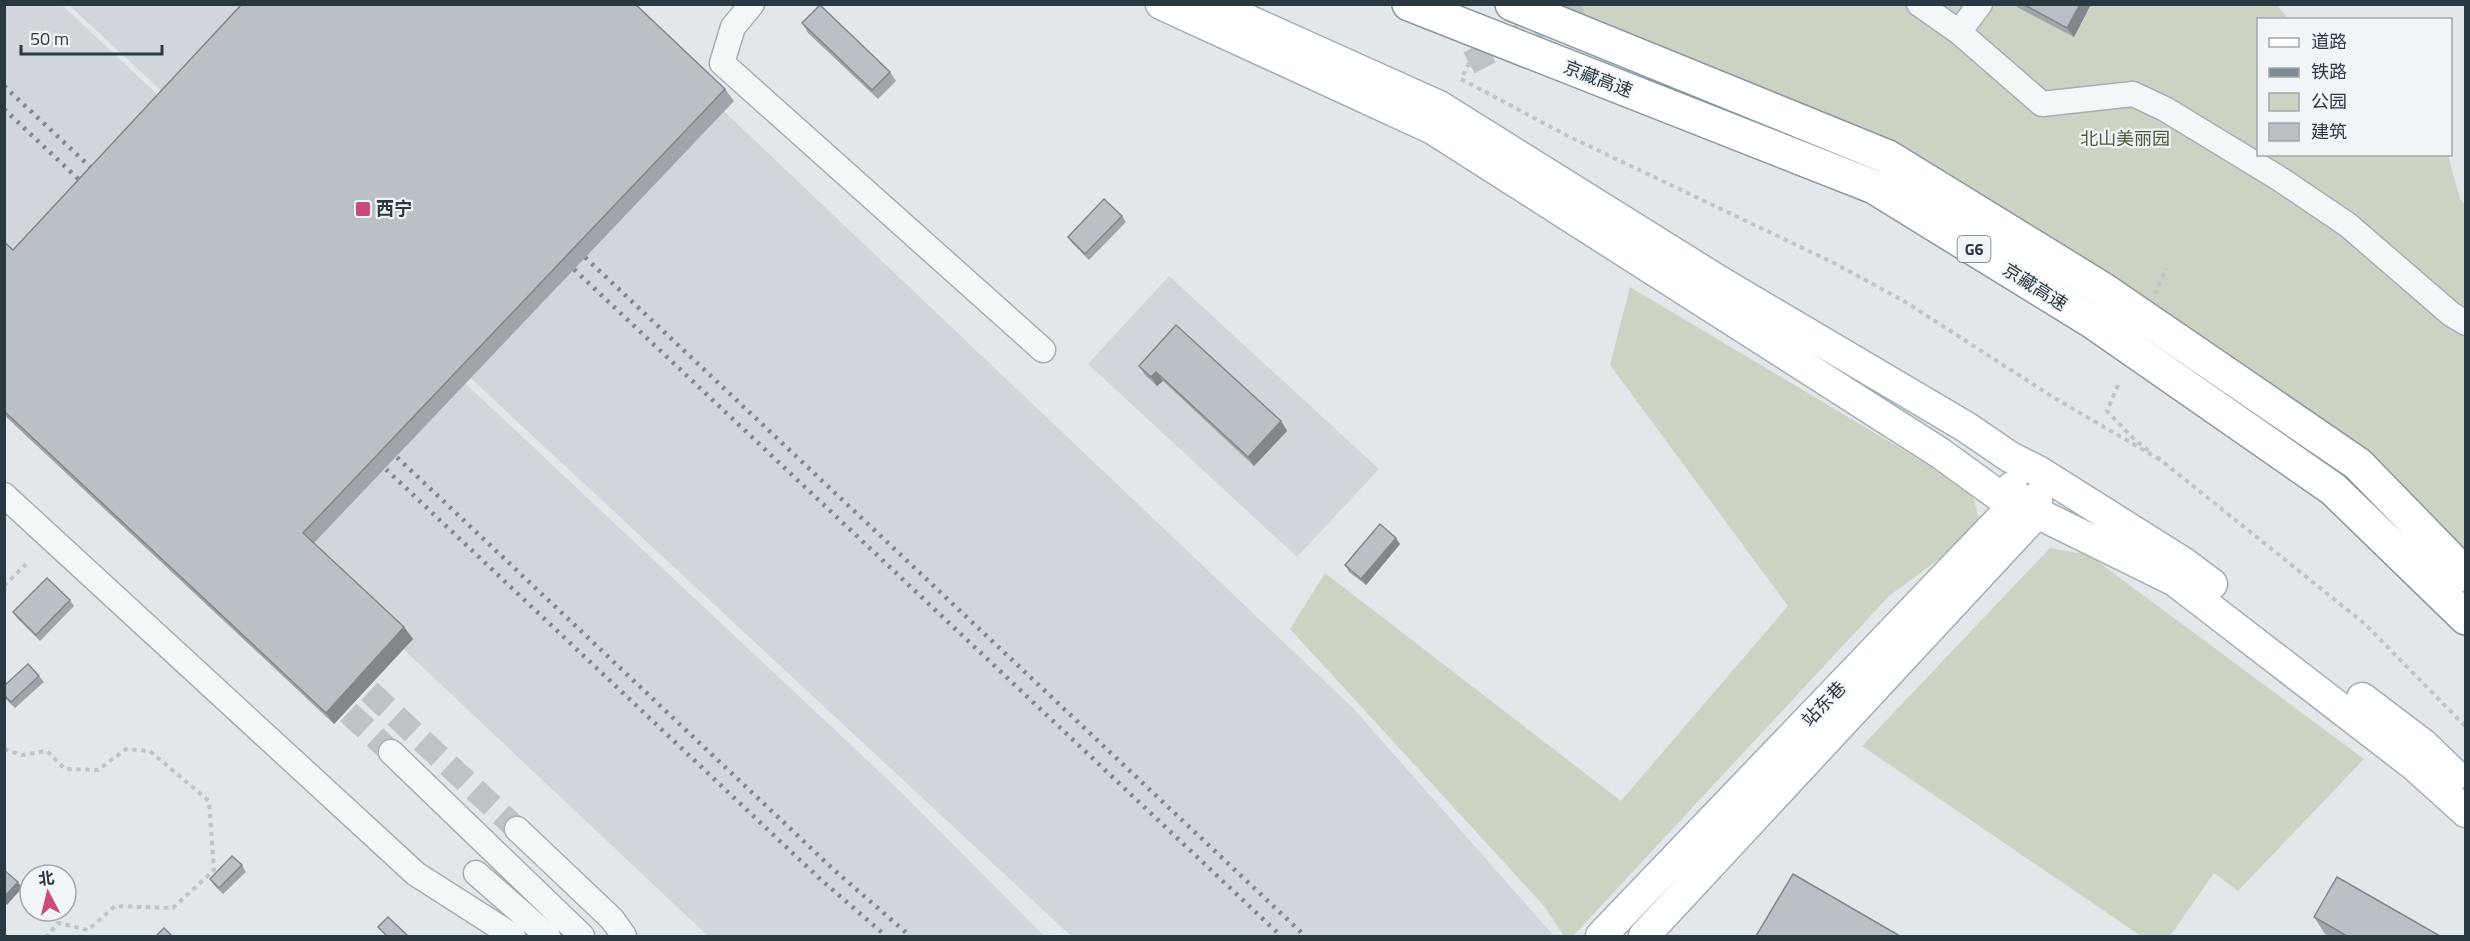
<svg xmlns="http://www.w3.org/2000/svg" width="2470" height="941" viewBox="0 0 2470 941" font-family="'Titillium Web','Noto Sans SC',sans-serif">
  <rect width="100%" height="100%" fill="#e2e7ea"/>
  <!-- built -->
  <path fill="#d0d6dc" d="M4 5H62L901 792 1044 936H708L5 274Z
    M69 5H612L1353 708 1554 936H1071Z
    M1169 276 1379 469 1297 557 1088 364Z"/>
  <!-- green -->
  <path fill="#cbd4c3" d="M1554 5H2277L2288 19 2258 20V154L2448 155 2460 199 2465 205V560L1947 187Z
    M1630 287 1972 491 1981 528 1889 596 1573 936H1564L1544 906 1290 629 1325 573 1621 801 1788 606 1610 365Z
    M2050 548 2089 555 2364 759 2238 891 2214 873 2170 936H2141L1862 746Z"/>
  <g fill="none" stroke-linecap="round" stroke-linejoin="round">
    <!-- minor-tunnel -->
    <path stroke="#bdc4c8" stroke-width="24" stroke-dasharray="24 12" stroke-linecap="butt" d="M1469 63 1580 4
      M343 667 517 829
      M322 688 391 752"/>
    <defs>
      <path id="minor" d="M752 4 733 27 722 63 1043 350
        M1919 4 1959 32 2042 104 2133 94 2165 109 2280 179 2348 225 2451 314 2466 323
        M1959 32 1980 4
        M4 495 416 874 513 936
        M391 752 582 936
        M517 829 612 919 624 936
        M476 873 548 936"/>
      <path id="major" d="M1161 4 1433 129 1940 453 2013 506 2037 513 2175 581 2415 766 2466 812
        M1212 4 1439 106 1719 281 1966 427 2010 457 2038 471 2184 563 2212 584
        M2362 698 2424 745 2455 775
        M1601 936 2013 506 2012 487
        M1644 936 2037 513V497"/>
      <path id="highway" d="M1409 4 1874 187 2093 322 2333 489 2466 618
        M1512 4 1888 157 2104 290 2358 464 2466 575"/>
    </defs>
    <!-- minor casing -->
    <use href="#minor" stroke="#a7afb4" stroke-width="27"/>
    <!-- major casing -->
    <use href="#major" stroke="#a1aeb5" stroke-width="33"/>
    <!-- highway casing -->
    <use href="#highway" stroke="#8998a0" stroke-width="36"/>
    <!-- path -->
    <path stroke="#bfc5c9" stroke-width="4" stroke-dasharray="4.5 4.5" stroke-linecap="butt" d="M1469 63 1461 79 1566 135 1832 262 1904 301 2056 399 2159 459
      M2155 294 2166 268
      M2118 385 2107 411 2133 438 2149 451
      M2157 457 2365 624 2466 727
      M4 586 26 564
      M4 749 22 755 47 751 65 769 98 770 126 749 150 751 209 801 214 870 173 908 115 906 88 930 58 923 47 936"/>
    <!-- minor -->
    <use href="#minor" stroke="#f4f7f8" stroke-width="24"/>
    <!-- major -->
    <use href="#major" stroke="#fff" stroke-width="30"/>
    <!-- highway -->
    <use href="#highway" stroke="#fff" stroke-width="33"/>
    <!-- rail -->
    <path stroke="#7b8a93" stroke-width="4.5" stroke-dasharray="3 6" stroke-linecap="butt" d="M4 86 103 179
      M4 109 90 190
      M572 245 1305 936
      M561 257 1281 936
      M384 445 833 869 910 936
      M373 457 819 878 886 936"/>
  </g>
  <!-- wall -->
  <path fill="#9fa6ab" d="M2015 4H2091L2074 37 2017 7Z
    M802 23 890 72 896 81 878 99 808 33Z
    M725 89 734 101 314 543 404 627 413 639 334 724 4 415V242L13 250Z
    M1122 216 1126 222 1089 260 1072 243 1068 237Z
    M1139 366 1281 421 1287 431 1254 466 1163 381 1157 386 1145 375Z
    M1400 544 1366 585 1349 572 1345 565Z
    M70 600 74 606 40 641 17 618 13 612Z
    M39 676 44 682 15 708 4 697V686Z
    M242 865 246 872 223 894 214 885 210 879Z
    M2314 917 2440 936H2330L2325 934Z"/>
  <!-- shaded-wall -->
  <path fill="#82878b" d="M2080 4H2091L2074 37 2067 28Z
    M1156 372 1163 381 1157 386 1151 377Z
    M1281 421 1287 431 1254 466 1248 457Z
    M1396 538 1400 544 1366 585 1361 579Z
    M404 627 413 639 334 724 326 713Z
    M18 882 22 888 7 905 4 902V897Z"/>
  <!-- building -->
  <path fill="#b9c1c7" stroke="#82878b" stroke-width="1.5" d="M242 4H635L725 89 303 533 404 627 326 713 4 411V242L13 250Z
    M2023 4H2080L2067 28Z
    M820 5 890 72 872 90 802 23Z
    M1104 199 1122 216 1085 254 1068 237Z
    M1176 325 1281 421 1248 457 1156 372 1151 377 1139 366Z
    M1380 524 1396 538 1361 579 1345 565Z
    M47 578 70 600 36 635 13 612Z
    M28 664 39 676 11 702 4 695V686Z
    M232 856 242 865 219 888 210 879Z
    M4 870 18 882 4 897Z
    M1793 874 1900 936H1756Z
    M2337 877 2440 936H2347L2314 917Z
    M388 917 408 936H387L378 927Z
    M164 928 172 936H156Z"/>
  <!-- markers -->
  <rect fill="#cc497b" stroke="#f1f5f7" stroke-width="2" x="355" y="201" width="16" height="16" rx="3"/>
  <g text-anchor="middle" stroke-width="4.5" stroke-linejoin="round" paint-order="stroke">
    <!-- shield labels -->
    <rect fill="#f1f5f7" stroke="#667178" stroke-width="1.5" x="1957.5" y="236" width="33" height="26" rx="4.5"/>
    <g font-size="16" font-weight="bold" fill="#2a3842">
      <text x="1974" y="255">G6</text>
    </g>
    <!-- street labels -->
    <g font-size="18" fill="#2a3842" stroke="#f1f5f7">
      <text transform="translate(1598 79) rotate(21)" y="6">京藏高速</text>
      <text transform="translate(2035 287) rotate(32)" y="6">京藏高速</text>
      <text transform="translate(1824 704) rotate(-46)" y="6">站东巷</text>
    </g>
    <!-- park labels -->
    <g font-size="18" fill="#475d37" stroke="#f1f5f7">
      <text x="2125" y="145">北山美丽园</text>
    </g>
    <!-- poi labels -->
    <g font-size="18" font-weight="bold" fill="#2a3842" stroke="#f1f5f7" text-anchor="start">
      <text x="376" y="215">西宁</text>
    </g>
  </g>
  <!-- border -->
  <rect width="2470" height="941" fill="none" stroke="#2a3842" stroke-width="12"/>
  <!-- legend -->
  <rect x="2257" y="18" width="195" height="138" fill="#f1f5f7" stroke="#a1a9af" stroke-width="1.5"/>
  <rect x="2269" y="38" width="30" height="9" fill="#ffffff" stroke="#a1a9af" stroke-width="1.5"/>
  <text x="2311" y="48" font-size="18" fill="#2a3842">道路</text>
  <rect x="2269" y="68" width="30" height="9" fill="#7b8a93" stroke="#a1a9af" stroke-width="1.5"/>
  <text x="2311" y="78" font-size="18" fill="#2a3842">铁路</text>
  <rect x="2269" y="93" width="30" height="18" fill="#cbd4c3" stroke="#a1a9af" stroke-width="1.5"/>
  <text x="2311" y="108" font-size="18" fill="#2a3842">公园</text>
  <rect x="2269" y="123" width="30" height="18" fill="#b9c1c7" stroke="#a1a9af" stroke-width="1.5"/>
  <text x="2311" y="138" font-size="18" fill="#2a3842">建筑</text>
  <!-- north arrow -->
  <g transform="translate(48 893) rotate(353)"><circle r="28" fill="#f1f5f7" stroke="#a1a9af" stroke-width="1.5"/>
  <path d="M0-4.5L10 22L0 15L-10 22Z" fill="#cc497b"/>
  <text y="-9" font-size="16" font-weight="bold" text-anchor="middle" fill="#2a3842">北</text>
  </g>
  <!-- scale -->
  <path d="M21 45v9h141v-9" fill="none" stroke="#2a3842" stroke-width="3"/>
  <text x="30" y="45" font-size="18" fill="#2a3842" stroke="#f1f5f7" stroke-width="4.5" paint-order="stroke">50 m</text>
</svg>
